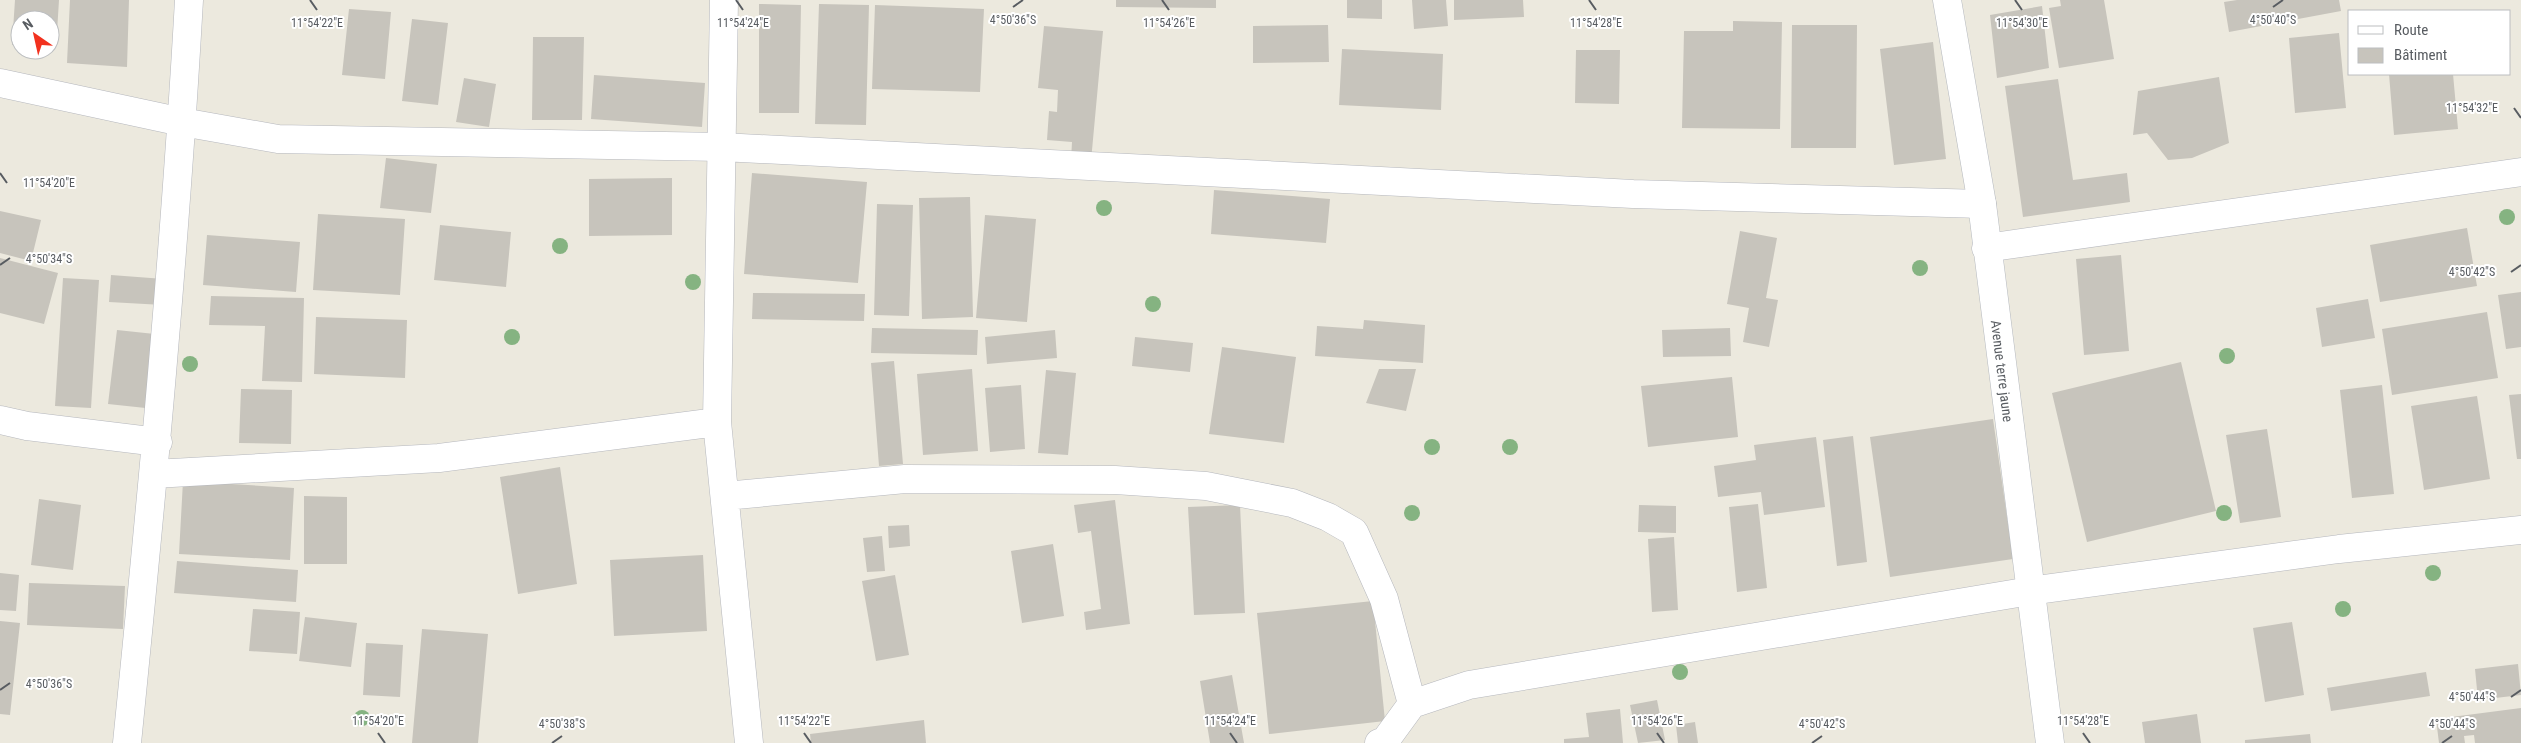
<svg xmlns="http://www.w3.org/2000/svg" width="2521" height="743" viewBox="0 0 2521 743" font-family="'Roboto Condensed',sans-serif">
  <rect width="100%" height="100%" fill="#ece9de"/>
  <!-- building -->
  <path fill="#c7c4bc" d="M15 0H59L56 48 50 47V20H20V45H12Z
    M70 0H129L127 67 67 63Z
    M1116 0H1216V8L1116 7Z
    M1347 0H1382V19L1347 18Z
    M1412 0H1446L1448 26 1414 29Z
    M1454 0H1523L1524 17 1454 20Z
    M2060 0H2104L2114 59 2059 68 2049 8 2061 6Z
    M2237 0H2339L2341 11 2229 32 2224 2Z
    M759 4 801 5 799 113H759Z
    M819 4 869 5 866 125 815 124Z
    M875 5 984 9 980 92 872 89Z
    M2042 6 2049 68 1997 78 1990 15Z
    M349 9 391 12 385 79 342 75Z
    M412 19 448 23 438 105 402 101Z
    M1733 21 1782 22 1780 129 1682 128 1684 31H1733Z
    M1328 25 1329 62 1253 63V26Z
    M1792 25H1857L1856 148H1791Z
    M1044 26 1103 31 1091 161 1071 160 1072 142 1047 140 1049 111 1057 112 1058 90 1038 88Z
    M2339 33 2346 108 2295 113 2289 38Z
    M533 37H584L582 120H532Z
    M1933 42 1946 159 1894 165 1880 49Z
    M1342 49 1443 54 1441 110 1339 105Z
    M1576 50H1620L1619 104 1575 103Z
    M2389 74H2453L2458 129 2394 135Z
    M594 75 705 83 702 127 591 119Z
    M2219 77 2229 143 2192 158 2168 160 2147 133 2133 135 2138 91Z
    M464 78 496 84 489 127 456 122Z
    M2058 79 2073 180 2127 173 2130 202 2023 217 2005 86Z
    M386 158 437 164 431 213 380 208Z
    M752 173 867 182 858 283 744 274Z
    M672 178V235L589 236V179Z
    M1214 190 1330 199 1326 243 1211 234Z
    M970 197 973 317 922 319 919 198Z
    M877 204 913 205 909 316 874 315Z
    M0 211 41 220 31 261 0 253Z
    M318 214 405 219 400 295 313 290Z
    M985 215 1036 219 1027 322 976 318Z
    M440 225 511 232 506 287 434 280Z
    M2467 228 2477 286 2380 302 2370 245Z
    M1740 231 1777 238 1766 298 1778 300 1769 347 1743 342 1749 308 1727 304Z
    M207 235 300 242 296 292 203 285Z
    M2121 255 2129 351 2084 355 2076 259Z
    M0 258 58 273 44 324 0 313Z
    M111 275 164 279 163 305 109 302Z
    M63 278 99 280 91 408 55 406Z
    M2521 292V347L2506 349 2498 295Z
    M753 293 865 294 864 321 752 319Z
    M211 296 304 298 302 382 262 381 265 326 209 325Z
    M2368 299 2375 338 2322 347 2316 308Z
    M2487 312 2498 378 2392 395 2382 329Z
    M316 317 407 320 405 378 314 374Z
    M1364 320 1425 325 1423 363 1315 356 1317 326 1363 329Z
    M872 328 978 330 977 355 871 353Z
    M1730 328 1731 356 1663 357 1662 330Z
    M117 330 164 335 155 409 108 404Z
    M1055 330 1057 358 987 364 985 337Z
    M1135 337 1193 343 1190 372 1132 366Z
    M1222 347 1296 357 1284 443 1209 434Z
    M894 361 903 464 879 466 871 363Z
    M2181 362 2216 511 2087 542 2052 393Z
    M972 369 978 451 923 455 917 374Z
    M1379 369H1416L1406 411 1366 403Z
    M1046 370 1076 373 1068 455 1038 453Z
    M1732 377 1738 437 1648 447 1641 386Z
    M1021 385 1025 449 990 452 985 388Z
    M2382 385 2394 494 2352 498 2340 390Z
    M241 389 292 390 291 444 239 443Z
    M2521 394V459H2517L2509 395Z
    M2477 396 2490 479 2424 490 2411 406Z
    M1993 419 2013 559 1890 577 1870 437Z
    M2267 429 2281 517 2240 523 2226 435Z
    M1853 436 1867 562 1837 566 1823 440Z
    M1816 437 1825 507 1764 515 1761 492 1718 497 1714 466 1756 460 1754 445Z
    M560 467 577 584 518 594 500 477Z
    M183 481 294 488 290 560 179 554Z
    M304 496 347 497V564H304Z
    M39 499 81 505 73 570 31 565Z
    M1115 500 1130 624 1086 630 1084 612 1101 609 1091 531 1078 533 1074 505Z
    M1758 504 1767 588 1737 592 1729 507Z
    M1240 505 1245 613 1194 615 1188 507Z
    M1639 505 1676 506V533L1638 532Z
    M909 525 910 546 889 548 888 526Z
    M882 536 885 571 867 572 863 538Z
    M1674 537 1678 610 1652 612 1648 539Z
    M1053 544 1064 616 1022 623 1011 551Z
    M703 555 707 631 614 636 610 560Z
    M177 561 298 570 296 602 174 593Z
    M0 573 19 575 16 611 0 610Z
    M895 575 909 655 876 661 862 581Z
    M29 583 125 586 123 629 27 625Z
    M1373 601 1385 721 1269 734 1257 613Z
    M253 609 300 612 297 654 249 651Z
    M305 617 357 623 351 667 299 661Z
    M0 621 20 623 10 715 0 714Z
    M2292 622 2304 695 2265 702 2253 628Z
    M422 629 488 634 478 743H412Z
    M366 643 403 645 400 697 363 695Z
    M2518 664 2521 695 2478 700 2475 669Z
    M2426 672 2430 696 2331 711 2327 688Z
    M1232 675 1244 743H1210L1200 681Z
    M1657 700 1665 740 1638 743 1630 705Z
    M2521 708V743H2475L2474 735 2464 736 2465 743H2439L2436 719Z
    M1620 709 1623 743H1564V739L1589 737 1586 713Z
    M2197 714 2201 743H2145L2142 722Z
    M924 720 926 743H811L810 734Z
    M1695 722 1698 743H1678L1676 725Z
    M2310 734 2311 743H2245V740Z"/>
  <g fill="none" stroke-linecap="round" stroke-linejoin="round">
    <defs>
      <path id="street" d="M724 0 717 422 749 743
        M0 83 182 122 278 139 722 147 1633 194 1982 204
        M1986 248 2521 172
        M0 420 27 426 158 442
        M154 474 439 458 717 422
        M725 496 905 479 1115 480 1206 486 1292 503 1328 517 1354 532 1384 599 1412 704
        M127 743C152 495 175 249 189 0
        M1379 743 1385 741 1412 704 1469 685 2030 591 2339 549 2521 530"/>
      <path id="secondary" d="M1947 0 1982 204 2050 743"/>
    </defs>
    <!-- street casing -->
    <use href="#street" stroke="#b5b7bd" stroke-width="29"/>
    <!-- secondary casing -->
    <use href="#secondary" stroke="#b5b9bf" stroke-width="29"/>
    <!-- street -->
    <use href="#street" stroke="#fff" stroke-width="28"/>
    <!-- secondary -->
    <use href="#secondary" stroke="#fff" stroke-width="28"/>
  </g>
  <!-- trees -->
  <g fill="#85b381">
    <circle cx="1104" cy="208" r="8"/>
    <circle cx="2507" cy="217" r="8"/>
    <circle cx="560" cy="246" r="8"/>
    <circle cx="1920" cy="268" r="8"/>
    <circle cx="693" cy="282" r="8"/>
    <circle cx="1153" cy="304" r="8"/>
    <circle cx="512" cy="337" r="8"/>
    <circle cx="2227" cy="356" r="8"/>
    <circle cx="190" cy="364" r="8"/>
    <circle cx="1432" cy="447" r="8"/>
    <circle cx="1510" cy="447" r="8"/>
    <circle cx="1412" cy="513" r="8"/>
    <circle cx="2224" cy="513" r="8"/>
    <circle cx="2433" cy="573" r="8"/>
    <circle cx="2343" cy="609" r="8"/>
    <circle cx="1680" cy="672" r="8"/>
    <circle cx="362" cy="718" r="8"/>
  </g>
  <!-- ticks -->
  <path fill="none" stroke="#585c61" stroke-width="2" d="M310 0 317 10M736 0 743 10M1162 0 1169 10M1589 0 1596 10M2015 0 2022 10M1013 7 1023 0M2273 7 2283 0M2514 108 2521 118M0 173 7 183M0 265 10 258M2511 272 2521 265M0 690 10 683M2511 697 2521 690M378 733 385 743M804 733 811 743M1230 733 1237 743M1657 733 1664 743M2083 733 2090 743M552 743 562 736M1812 743 1822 736M2442 743 2452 736"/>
  <g text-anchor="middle" stroke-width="4" stroke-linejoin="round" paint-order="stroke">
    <!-- street labels -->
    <g font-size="14" fill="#585c61" stroke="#fff">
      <text transform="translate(2002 371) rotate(83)" y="5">Avenue terre jaune</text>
    </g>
  </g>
  <g font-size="12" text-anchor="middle" fill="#585c61" stroke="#fff" stroke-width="4" stroke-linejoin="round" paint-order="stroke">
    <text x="1013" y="24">4°50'36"S</text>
    <text x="2273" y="24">4°50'40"S</text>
    <text x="317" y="27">11°54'22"E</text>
    <text x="743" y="27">11°54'24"E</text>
    <text x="1169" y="27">11°54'26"E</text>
    <text x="1596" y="27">11°54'28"E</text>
    <text x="2022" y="27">11°54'30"E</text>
    <text x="2472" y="112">11°54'32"E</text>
    <text x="49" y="187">11°54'20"E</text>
    <text x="49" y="263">4°50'34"S</text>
    <text x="2472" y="276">4°50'42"S</text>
    <text x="49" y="688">4°50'36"S</text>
    <text x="2472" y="701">4°50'44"S</text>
    <text x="378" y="725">11°54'20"E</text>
    <text x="804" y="725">11°54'22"E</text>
    <text x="1230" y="725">11°54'24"E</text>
    <text x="1657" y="725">11°54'26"E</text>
    <text x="2083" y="725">11°54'28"E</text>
    <text x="562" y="728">4°50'38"S</text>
    <text x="1822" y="728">4°50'42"S</text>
    <text x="2452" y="728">4°50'44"S</text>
  </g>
  <!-- legend -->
  <rect x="2348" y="10" width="162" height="65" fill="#ffffff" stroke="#bcbec0"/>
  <rect x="2358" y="26" width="25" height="8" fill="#ffffff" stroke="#bcbec0"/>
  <text x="2394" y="35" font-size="15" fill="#585c61">Route</text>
  <rect x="2358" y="48" width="25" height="15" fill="#c7c4bc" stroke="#bcbec0"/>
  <text x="2394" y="60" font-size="15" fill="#585c61">Bâtiment</text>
  <!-- north arrow -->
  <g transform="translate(35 35) rotate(326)"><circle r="24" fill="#ffffff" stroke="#bcbec0"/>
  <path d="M0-4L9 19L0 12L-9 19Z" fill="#f2311e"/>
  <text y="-8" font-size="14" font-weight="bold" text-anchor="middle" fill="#585c61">N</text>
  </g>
</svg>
